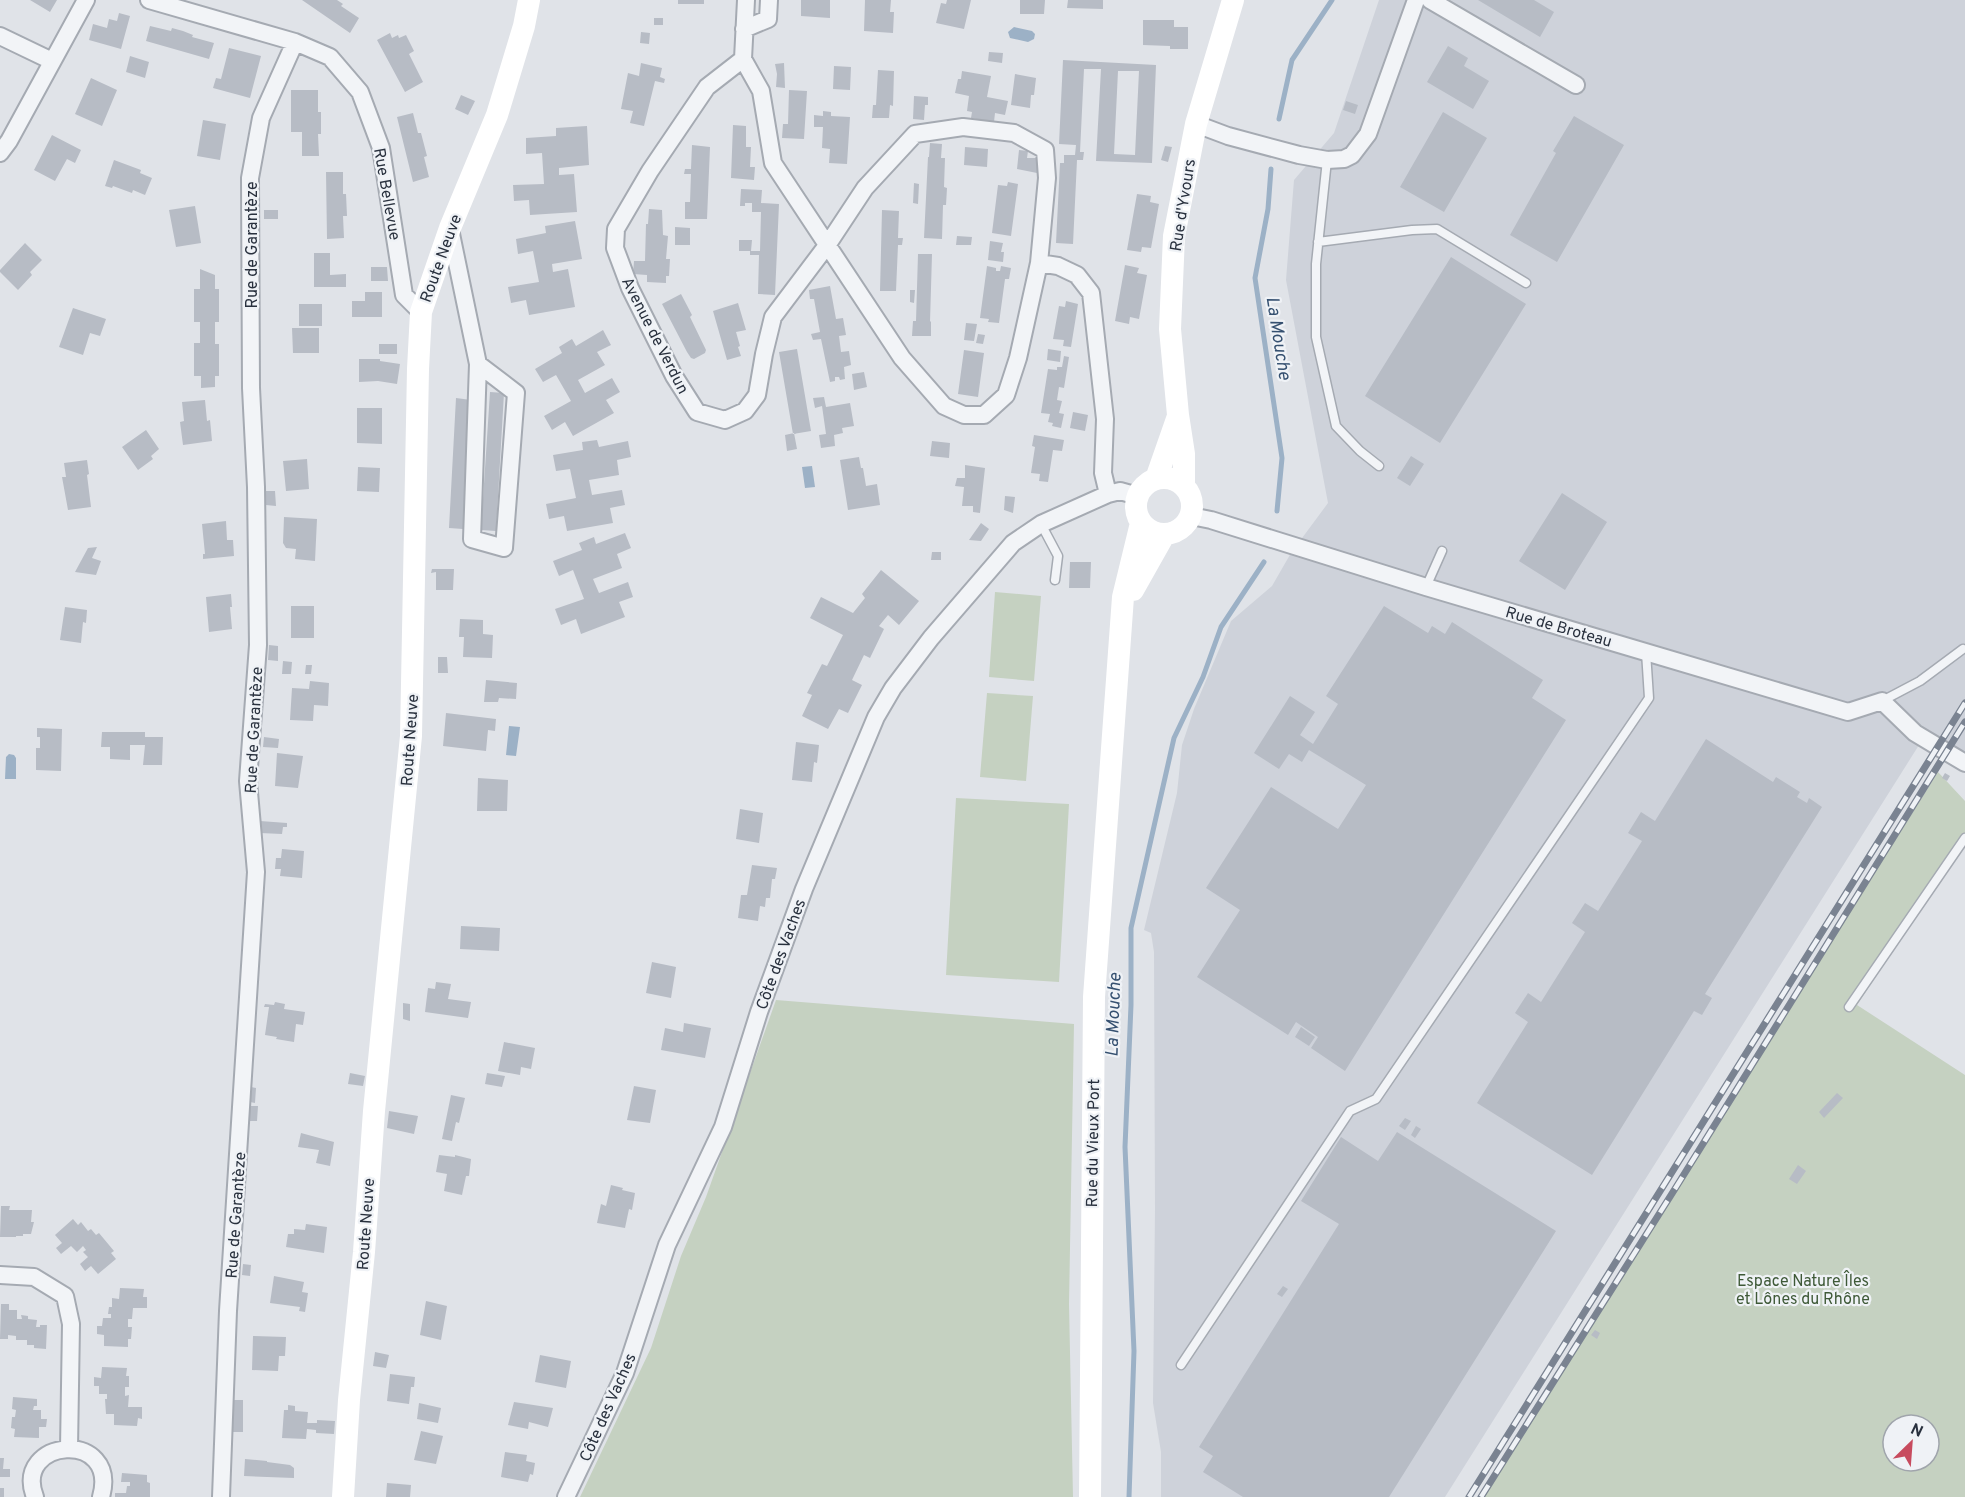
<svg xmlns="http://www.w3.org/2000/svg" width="1965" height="1497" viewBox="0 0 1965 1497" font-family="Overpass,sans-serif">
  <rect width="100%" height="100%" fill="#e0e3e8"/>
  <!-- built -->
  <path fill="#ced2da" d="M1379 0H1965V751L1919 745 1445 1497H1161V1452L1153 1403 1155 1209 1154 952 1151 933 1144 930 1177 793 1182 745 1194 709 1231 621 1272 586 1291 553 1328 503 1286 280 1294 180 1334 133Z"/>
  <!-- green -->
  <path fill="#c5d1c1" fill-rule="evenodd" d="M995 592 1041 596 1034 681 989 677Z
    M987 693 1033 696 1026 781 980 777Z
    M1938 772 1965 801V842L1857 1005 1965 1075V1497H1481ZM1893 1425H1929V1461H1893Z
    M956 798 1069 804 1059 982 946 975Z
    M776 1000 1074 1024 1069 1304 1073 1497H580L651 1348 681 1256 706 1197Z"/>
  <!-- water -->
  <path fill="#9cb1c6" d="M1014 27 1032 31 1035 34 1034 39 1028 42 1010 38 1008 32Z
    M812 466 815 487 805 488 802 467Z
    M509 726 520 727 516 756 506 755Z
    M9 754 14 755 16 758V779H5L6 757Z"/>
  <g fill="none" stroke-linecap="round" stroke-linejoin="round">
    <!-- stream -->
    <path stroke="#9cb1c6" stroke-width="5" d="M1279 119 1292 60 1332 0
      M1271 169 1268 209 1255 278 1282 458 1277 511
      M1129 1497 1134 1351 1125 1147 1131 1005V928L1174 738 1203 677 1221 627 1264 562"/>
  </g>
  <!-- building -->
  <path fill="#b7bcc5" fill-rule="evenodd" d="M30 0H57L50 12Z
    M302 0H337L343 4 341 6 359 18 350 33Z
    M678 0H704V4H678Z
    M801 0H830V18L801 16Z
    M865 0H891L890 12H894L893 33 864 31Z
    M947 0H971L964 29 936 23 941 3 946 4Z
    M1020 0H1045L1044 14H1020Z
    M1068 0H1103V9L1067 8Z
    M1478 0H1534L1554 12 1540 37Z
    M119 13 130 16 121 49 89 40 93 24 107 28 109 19 117 21Z
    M654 18H663V25H654Z
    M1143 20H1174V27H1188V49H1170V46L1143 45Z
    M150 26 171 31 172 28 183 31 193 35 192 37 214 43 209 59 146 41Z
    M641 32 650 33 649 44 640 43Z
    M390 33 392 38 398 35 399 38 406 35 414 51 409 54 423 82 405 92 377 40Z
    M1448 46 1468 58 1464 66 1489 81 1473 109 1427 82Z
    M229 48 261 56 250 98 213 88 216 78 221 79Z
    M989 52 1003 53 1002 63 988 61Z
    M130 56 149 62 145 78 126 72Z
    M1063 60 1156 65 1152 163 1096 161 1101 69H1084L1080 152H1084L1083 160H1077L1073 244 1056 243 1060 163H1064V155H1075L1076 145 1059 144ZM1118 71H1139L1135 155 1114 154Z
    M641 63 662 68 660 77 665 79 664 83 655 81 644 126 630 123 633 111 621 109 628 73 639 76Z
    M784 63 785 88 776 87 777 74 775 64Z
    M834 66 851 67 850 90 833 89Z
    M878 70 894 71 893 106 890 105 889 118H872L873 105H876Z
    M962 71 991 76 987 97 1008 101 1005 115 995 113 994 122 971 118 972 112 967 111 969 96 955 93 958 79H961Z
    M1015 74 1036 78 1034 95H1031L1030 108 1011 105Z
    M91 78 117 90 102 126 75 114Z
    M291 90H318V112H321V134H318L319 156H302V132H291Z
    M789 90 807 91 804 139 782 138 783 124H788Z
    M461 95 475 101 468 115 455 109Z
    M914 96 928 97V105H925L924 120 913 119Z
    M1346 101 1358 105 1355 114 1343 110Z
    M823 111 831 112V116L850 117 847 164 829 163 830 149 822 148 823 127H814V115L823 116Z
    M1443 112 1487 138 1444 212 1400 187Z
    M413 113 418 133H421L427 156 424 157 429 177 413 182 397 117Z
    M1574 116 1624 145 1557 262 1510 235 1556 153 1553 151Z
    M203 120 226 124 220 160 197 156Z
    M733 125 746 126V147H751L750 167H755L754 180 731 178Z
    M587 126 589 165 559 168V175L574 174 577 212 530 215 529 200 514 201 513 185 544 184 542 153 526 154V138L556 136V128Z
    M52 135 81 150 75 163 67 159 55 181 34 170Z
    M930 143 942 144 941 158H945L944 187 947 188 946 205H943L942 239 924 238 928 157H929Z
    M692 145 710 147 707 219H685V202H690L691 174H684L685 169H691Z
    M1165 146 1172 147 1168 162 1161 160Z
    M965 147 988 149 987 167 964 165Z
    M1019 150 1028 151 1027 158H1039L1037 173 1017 169Z
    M114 160 141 170 140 173 152 178 145 195 133 190 132 193 113 186 112 188 105 186Z
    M326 172H343V194H346L347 216H343L344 238 327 239Z
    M1008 182 1018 184 1011 236 992 233 998 185 1007 186Z
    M914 183 919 184 918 204 913 203Z
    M741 189 762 190 761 203 779 204 775 295 758 294 759 255H750V251H760L761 212H752V203H745V206H740Z
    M1137 194 1151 196 1150 202 1159 204 1151 248 1142 247 1141 252 1127 250Z
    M195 206 201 243 176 247 169 210Z
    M649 209 662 210 663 235 668 236 666 259H670L669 276H666V283L647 282V275L633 274 634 261H645L646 224H648Z
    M264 210H278V219H264Z
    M882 210 899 211 898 238H903L902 245H898L896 291H880Z
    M575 221 582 259 552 264 553 272 568 269 575 307 529 315 526 300 511 303 508 287 539 282 533 251 518 254 516 239 546 233 545 226Z
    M675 227 690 228V245H675Z
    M957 236 972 237 971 245H956Z
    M739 240H752L751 251H739Z
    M990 241 1003 243 1001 252H1004L1003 262 988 260Z
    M25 243 42 260 30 272 32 275 18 290 0 272V270Z
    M314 253H330V275L346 274V287H314Z
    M918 254H932L930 322 931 321V336H912L913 321H916Z
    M1451 257 1526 304 1440 443 1365 396Z
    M1125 265 1139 268 1137 273 1147 275 1139 319 1130 317 1129 324 1115 321Z
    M987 266 996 268V271H1000L1001 266 1011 268 1009 279H1005L999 323 988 322 989 319 980 318Z
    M371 267H387L388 281H371Z
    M200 269 215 275V289H219V322H215V344H219V376H215V387L201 388V376H194V343H200V322H194V289H200Z
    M830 286 836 319 843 318 846 335 839 336 841 352 849 351 851 365 844 367 845 379 840 380 839 377H835V381L830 382 821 339 813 340 811 334 820 332 814 299H810L809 290Z
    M910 290H915L914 303 910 302Z
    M365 292H382V317H352V301H365Z
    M681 294 692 315 690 317 706 350 705 353 694 359 691 358 687 352 662 304Z
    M1066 301 1078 304 1071 347 1063 346 1064 340 1053 339 1059 306 1065 307Z
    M738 303 746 330 736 332 740 346 738 347 741 356 727 360 713 311Z
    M299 304H322V326H299Z
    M73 308 106 319 100 336 90 333 83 355 59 347Z
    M966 323 977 324 974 341 964 340Z
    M292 328H319V353H293Z
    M603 330 611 345 597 352 605 365 578 380 585 393 612 378 620 392 606 400 614 413 573 436 565 422 552 430 544 416 571 401 556 375 543 382 535 369 562 353 559 347 572 339 576 346Z
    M978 334 985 335 983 344 976 343Z
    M379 344H397V354H379Z
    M797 349 811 431 793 434 779 352Z
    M1048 349 1061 351 1060 362 1047 360Z
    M964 350 984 353 978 397 958 394Z
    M1064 356 1069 357 1064 388 1059 387 1057 400 1062 401 1059 413 1064 414 1061 428 1052 426 1053 423 1048 422 1050 414 1041 413 1048 369 1057 370V367H1062Z
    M359 359H380V361L400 364 397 384 378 381 359 382Z
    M864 372 867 387 854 390 852 374Z
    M490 392 504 393 496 531 481 530Z
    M824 397 826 407 850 403 854 426 842 428 843 433 834 435 835 446 821 448 819 435 826 434 822 406 815 408 813 398Z
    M456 398 471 400 463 529 449 528Z
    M205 400 207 421 210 420 212 441 183 445 180 422 184 421 182 402Z
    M357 408H382V444L357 443Z
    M1073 412 1088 415 1085 431 1070 428Z
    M146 430 159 449 151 456 153 459 138 470 122 447Z
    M794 433 797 449 787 451 785 435Z
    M1034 435 1064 440 1062 451 1053 450 1048 482 1039 481 1040 474 1031 473 1035 447 1032 446Z
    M597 440 599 447 628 441 631 457 617 460 619 475 589 480 592 495 622 490 625 505 610 508 613 523 567 531 564 516 549 519 546 504 576 498 570 469 556 471 553 455 583 450 582 442Z
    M932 441 950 443 949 458 930 456Z
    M1411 456 1424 464 1410 486 1397 478Z
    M859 457 861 468H863L866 486 877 484 880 505 848 510 840 460Z
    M307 459 309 489 286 491 283 461Z
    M87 460 89 474 87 475 91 507 68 510 62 477H66L64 463Z
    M965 465 985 468 980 513 973 512V506H962L964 487 955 486 957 478H965Z
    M358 467 380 468 379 492 357 491Z
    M265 491H275L276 506 266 505Z
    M1562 493 1607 522 1565 590 1519 561Z
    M1005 496 1015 497 1013 513 1004 510Z
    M284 517 317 519 315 561 295 559 296 549 286 548 283 543Z
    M226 521 227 540H233L234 556 203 559V554H205L202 524Z
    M981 523 989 529 981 541 969 540Z
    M625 533 631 548 617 554 622 568 593 579 599 593 628 582 633 597 619 602 625 617 581 634 576 619 561 625 555 609 584 599 573 570 559 576 553 561 582 550 579 543 594 537 596 544Z
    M97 547 92 558 101 561 96 575 75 572 88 548Z
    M932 552H941V560H931Z
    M1070 562H1091L1090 588H1069Z
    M432 569H454L453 590H436V572L431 573Z
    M881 570 919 601 899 625 888 615 879 626 884 629 870 658 864 655 852 680 862 685 848 713 839 709 828 729 802 716 812 695 807 693 822 664 827 666 843 635 810 618 821 597 853 613 865 598 862 594Z
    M231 594 232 607H230L232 629 209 632 206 597Z
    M291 606H314V638H291Z
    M1384 606 1428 633 1432 626 1445 634 1452 622 1543 680 1532 698 1566 720 1345 1071 1311 1048 1318 1037 1296 1022 1288 1035 1197 977 1240 910 1206 888 1271 787 1338 829 1366 785 1309 750 1302 762 1289 754 1279 769 1254 753 1290 696 1315 712 1300 735 1313 744 1338 704 1326 696Z
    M65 607 87 610 86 623 83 622 81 643 60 640Z
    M460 619 483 620V634L493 635 492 658 463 657 464 637H459Z
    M269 645 278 646V661L268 660Z
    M438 657H447L448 673H438Z
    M283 661 292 662 291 674H282Z
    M306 665H312L311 674H305Z
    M486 680 517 683 516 699 499 698 498 702H484Z
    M310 681 329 683 328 706 314 705 313 721 290 720 292 688 309 689Z
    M446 713 496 719 495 731 488 730 486 751 443 746Z
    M37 728 62 729 61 771 36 770V748H40V737H37Z
    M102 732H145V737H163L162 765H143L145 745H130V760L110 759V747H101Z
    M264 737 279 739 278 748 263 747Z
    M1706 739 1773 782 1776 777 1800 792 1797 797 1807 803 1809 798 1822 807 1705 994 1712 998 1702 1015 1694 1011 1592 1175 1477 1103 1528 1022 1515 1013 1528 993 1541 1002 1585 932 1572 923 1585 903 1598 911 1642 841 1628 833 1641 812 1655 821Z
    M796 742 819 745 817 763 814 762 812 782 792 780Z
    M277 753 303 756 298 788 275 786Z
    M1945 773 1950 776 1947 781 1942 778Z
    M478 778 508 780 507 811H477Z
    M740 809 763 813 759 843 736 839Z
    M260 821 287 823V827H283L282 834 260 833Z
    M282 849 304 851 302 878 280 876 281 869H275L276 858H281Z
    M752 865 777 868 775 879H772L770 898H766L765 907 760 906 758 921 738 918 741 895H747Z
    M461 926 500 928 499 951 460 949Z
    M652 962 676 967 671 998 646 993Z
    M436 982 451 984 448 999 471 1002 468 1018 425 1012 428 988 435 989Z
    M275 1002 285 1004 284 1009 305 1012 303 1025 296 1024 294 1042 276 1039 277 1037 265 1035 269 1007H264L265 1004 274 1005Z
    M403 1003 410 1004V1021L403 1019Z
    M684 1023 711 1028 705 1058 661 1050 665 1028 683 1032Z
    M1301 1027 1315 1037 1309 1046 1295 1037Z
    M504 1042 535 1048 531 1069 521 1067 520 1075 498 1071Z
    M350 1073 365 1076 363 1086 348 1084Z
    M487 1073 505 1076 502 1087 485 1084Z
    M634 1086 656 1090 650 1123 627 1120Z
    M251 1087 256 1088 255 1103 250 1102Z
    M1837 1093 1843 1098 1824 1118 1819 1112Z
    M451 1095 465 1098 459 1123 456 1122 452 1141 442 1139Z
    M250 1106H258L257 1121H249Z
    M389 1111 418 1116 414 1134 387 1128Z
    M1405 1118 1411 1121 1405 1130 1399 1126Z
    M1416 1126 1421 1129 1415 1138 1411 1135Z
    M1397 1132 1556 1231 1389 1497H1243L1203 1472 1213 1456 1199 1447 1339 1224 1301 1201 1341 1137 1378 1161Z
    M301 1133 334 1142 330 1166 316 1163 319 1150 298 1147Z
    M439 1155 455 1157V1155L471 1159 469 1176H466L462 1195 444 1191 447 1174 436 1172Z
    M1798 1165 1806 1171 1797 1184 1789 1179Z
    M611 1185 623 1188 622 1190 635 1193 632 1210 629 1209 625 1228 597 1223 601 1204 606 1206Z
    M1 1206H10L9 1210H32L31 1222H34L31 1234H23V1236H16V1237H0Z
    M73 1219 78 1225 81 1222 88 1231 91 1229 96 1235 99 1233 114 1251 111 1253 116 1259 98 1274 91 1266 85 1271 80 1264 88 1257 83 1252 86 1250 83 1246 77 1252 71 1246 61 1254 56 1248 62 1243 55 1235Z
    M306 1224 327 1227 324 1253 286 1247 288 1234H294V1229L305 1230Z
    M243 1264 251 1265 250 1276 242 1275Z
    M274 1276 304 1282 302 1292 308 1293 305 1312 299 1311 300 1307 270 1303Z
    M1283 1286 1288 1289 1282 1297 1277 1294Z
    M120 1288 144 1289 143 1297H147V1308H133L132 1319H128V1327H132L131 1339H128V1347L104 1346V1335L97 1334V1326H102L103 1318H111V1314H108L109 1307H112V1298L119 1299Z
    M426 1301 447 1306 441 1340 420 1335Z
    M1 1304H9V1310H17V1319H22L21 1315 28 1316V1319L37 1320 36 1327H40V1325H47L46 1349 34 1348V1345H27V1340H16V1336L8 1335V1339H0Z
    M1595 1330 1600 1333 1597 1339 1591 1335Z
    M253 1336 286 1337 285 1356H279L278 1371 252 1370Z
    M375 1352 389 1355 386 1368 373 1366Z
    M540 1355 571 1361 566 1388 535 1382Z
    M102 1367 127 1368 126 1376H129V1387H125V1396L129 1395 128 1407H142V1419L138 1418 137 1426 114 1425V1414H106L105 1399H107V1394H99V1386H94V1377L101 1378Z
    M390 1374 415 1377 414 1387H411L409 1404 387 1401Z
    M13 1397 37 1399V1406H34L33 1410H41V1419H47L46 1427H39V1438L14 1437 15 1429 11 1428 12 1417H15L16 1410 12 1409Z
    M232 1400H243V1432H232Z
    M514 1402 553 1408 548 1427 529 1422 528 1429 508 1425Z
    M419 1403 441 1408 438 1423 417 1419Z
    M288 1405 295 1406V1411L308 1412 307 1423H317V1420L335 1421 334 1434 316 1433V1430L307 1429 306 1439 282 1438 284 1410H288Z
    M421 1431 443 1436 436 1464 414 1460Z
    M505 1452 527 1455 526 1461 535 1463 533 1475 530 1474 528 1482 501 1477Z
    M0 1458H4L3 1469H10V1477H0Z
    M245 1459 267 1461V1462L290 1465 294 1468V1478L244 1476Z
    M122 1473 147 1475V1482L150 1483V1497H115V1493H126L127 1486H130V1482H121Z
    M387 1483 411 1485 410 1497H386Z
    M0 1488H4V1497H0Z"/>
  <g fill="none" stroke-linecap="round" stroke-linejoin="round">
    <defs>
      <path id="lane" d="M1327 160 1316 264V337L1336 426 1360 451 1379 466
        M1318 242 1412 230 1437 229 1526 283
        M1041 524 1058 556 1055 580
        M1426 587 1442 551
        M1882 701 1920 681 1963 649
        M1849 1007 1965 838
        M1181 1365 1350 1111 1376 1099 1649 698 1646 652"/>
      <path id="street" d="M149 0 295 42 330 57 360 92 381 148 404 295 421 312
        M746 0 743 59 761 91 773 163 902 358 944 406 964 415H984L1006 395 1018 358 1039 263 1058 266 1077 275 1091 293 1105 419 1103 473 1108 494
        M1430 0 1576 85
        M744 29 768 19 769 0
        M0 36 52 61
        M743 59 707 87 650 171 616 229 615 248 630 288 674 376 697 412 725 420 745 411 757 395 764 354 773 317 828 244 865 188 915 134 963 127 1014 133 1045 150 1047 178 1039 263
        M1196 124 1228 136 1299 155 1327 160 1344 159 1352 155 1368 134 1416 0
        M0 153 9 141 86 0
        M450 229 478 364 472 539 504 548 516 393 478 364
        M1191 516 1211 520 1426 587 1848 712 1882 701 1915 733 1965 763
        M0 1275 34 1277 65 1296 71 1324 69 1448
        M35 1497C12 1438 120 1429 101 1497
        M221 1497 228 1311 256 872 248 781 258 645 256 487 251 388 250 178 261 118 295 42
        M566 1497 625 1373 667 1245 723 1127 759 1012 804 889 876 717 893 688 931 638 1013 543 1041 524 1108 494 1120 491 1138 496"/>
    </defs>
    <!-- lane casing -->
    <use href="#lane" stroke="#a5aab2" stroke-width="11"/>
    <!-- street casing -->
    <use href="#street" stroke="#a5aab2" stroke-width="20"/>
    <!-- lane -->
    <use href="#lane" stroke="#f2f4f7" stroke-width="8"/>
    <!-- street -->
    <use href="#street" stroke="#f2f4f7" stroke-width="16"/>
    <!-- secondary -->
    <path stroke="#fff" stroke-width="22" d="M1136 506a28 28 0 1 1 56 0a28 28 0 1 1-56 0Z
      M1156 479 1177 419
      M1184 485V454L1178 415 1170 329 1174 236 1196 124 1233 0
      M1133 590 1164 535
      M343 1497 349 1400 364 1252 374 1111 411 736 418 369 421 312 450 228 497 115 524 26 529 0
      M1090 1497 1094 997 1123 597 1141 523"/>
    <defs>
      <path id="rail" d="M1469 1497 1965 703
        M1481 1497 1678 1184 1965 722"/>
    </defs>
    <!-- rail casing -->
    <use href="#rail" stroke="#7a8391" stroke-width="7"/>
    <!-- rail -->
    <use href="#rail" stroke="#eff2f6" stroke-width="4.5" stroke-dasharray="14" stroke-linecap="butt"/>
  </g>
  <g text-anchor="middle" stroke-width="4.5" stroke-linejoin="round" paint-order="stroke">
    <!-- street labels -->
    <g font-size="16" fill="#29313e" stroke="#eff2f6">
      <text transform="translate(388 194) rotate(80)" y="6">Rue Bellevue</text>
      <text transform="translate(1182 205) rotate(-81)" y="6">Rue d'Yvours</text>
      <text transform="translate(251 245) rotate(-90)" y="6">Rue de Garantèze</text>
      <text transform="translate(440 258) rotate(-70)" y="6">Route Neuve</text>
      <text transform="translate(656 335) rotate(63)" y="6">Avenue de Verdun</text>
      <text transform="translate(1559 626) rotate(16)" y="6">Rue de Broteau</text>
      <text transform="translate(253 730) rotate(-87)" y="6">Rue de Garantèze</text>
      <text transform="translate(409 740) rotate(-86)" y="6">Route Neuve</text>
      <text transform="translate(780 954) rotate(-70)" y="6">Côte des Vaches</text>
      <text transform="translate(1092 1143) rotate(-89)" y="6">Rue du Vieux Port</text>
      <text transform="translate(235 1215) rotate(-86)" y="6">Rue de Garantèze</text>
      <text transform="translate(365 1224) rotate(-86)" y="6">Route Neuve</text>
      <text transform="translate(607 1407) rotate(-66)" y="6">Côte des Vaches</text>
    </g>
    <!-- park labels -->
    <g font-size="16" fill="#3e5937" stroke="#eff2f6">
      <text x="1803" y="1286">Espace Nature Îles<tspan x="1803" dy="18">et Lônes du Rhône</tspan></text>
    </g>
    <!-- water labels -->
    <g font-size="18" font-style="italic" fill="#355070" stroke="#eff2f6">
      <text transform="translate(1279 338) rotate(81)" y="6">La Mouche</text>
      <text transform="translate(1113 1015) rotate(-88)" y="6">La Mouche</text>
    </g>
  </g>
  <!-- north arrow -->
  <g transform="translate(1911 1443) rotate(25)"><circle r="28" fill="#eff2f6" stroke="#a0a5ac" stroke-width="1.5"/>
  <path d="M0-4.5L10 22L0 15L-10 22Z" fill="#c74b5e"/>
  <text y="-9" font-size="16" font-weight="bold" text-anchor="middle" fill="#29313e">N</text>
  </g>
</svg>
